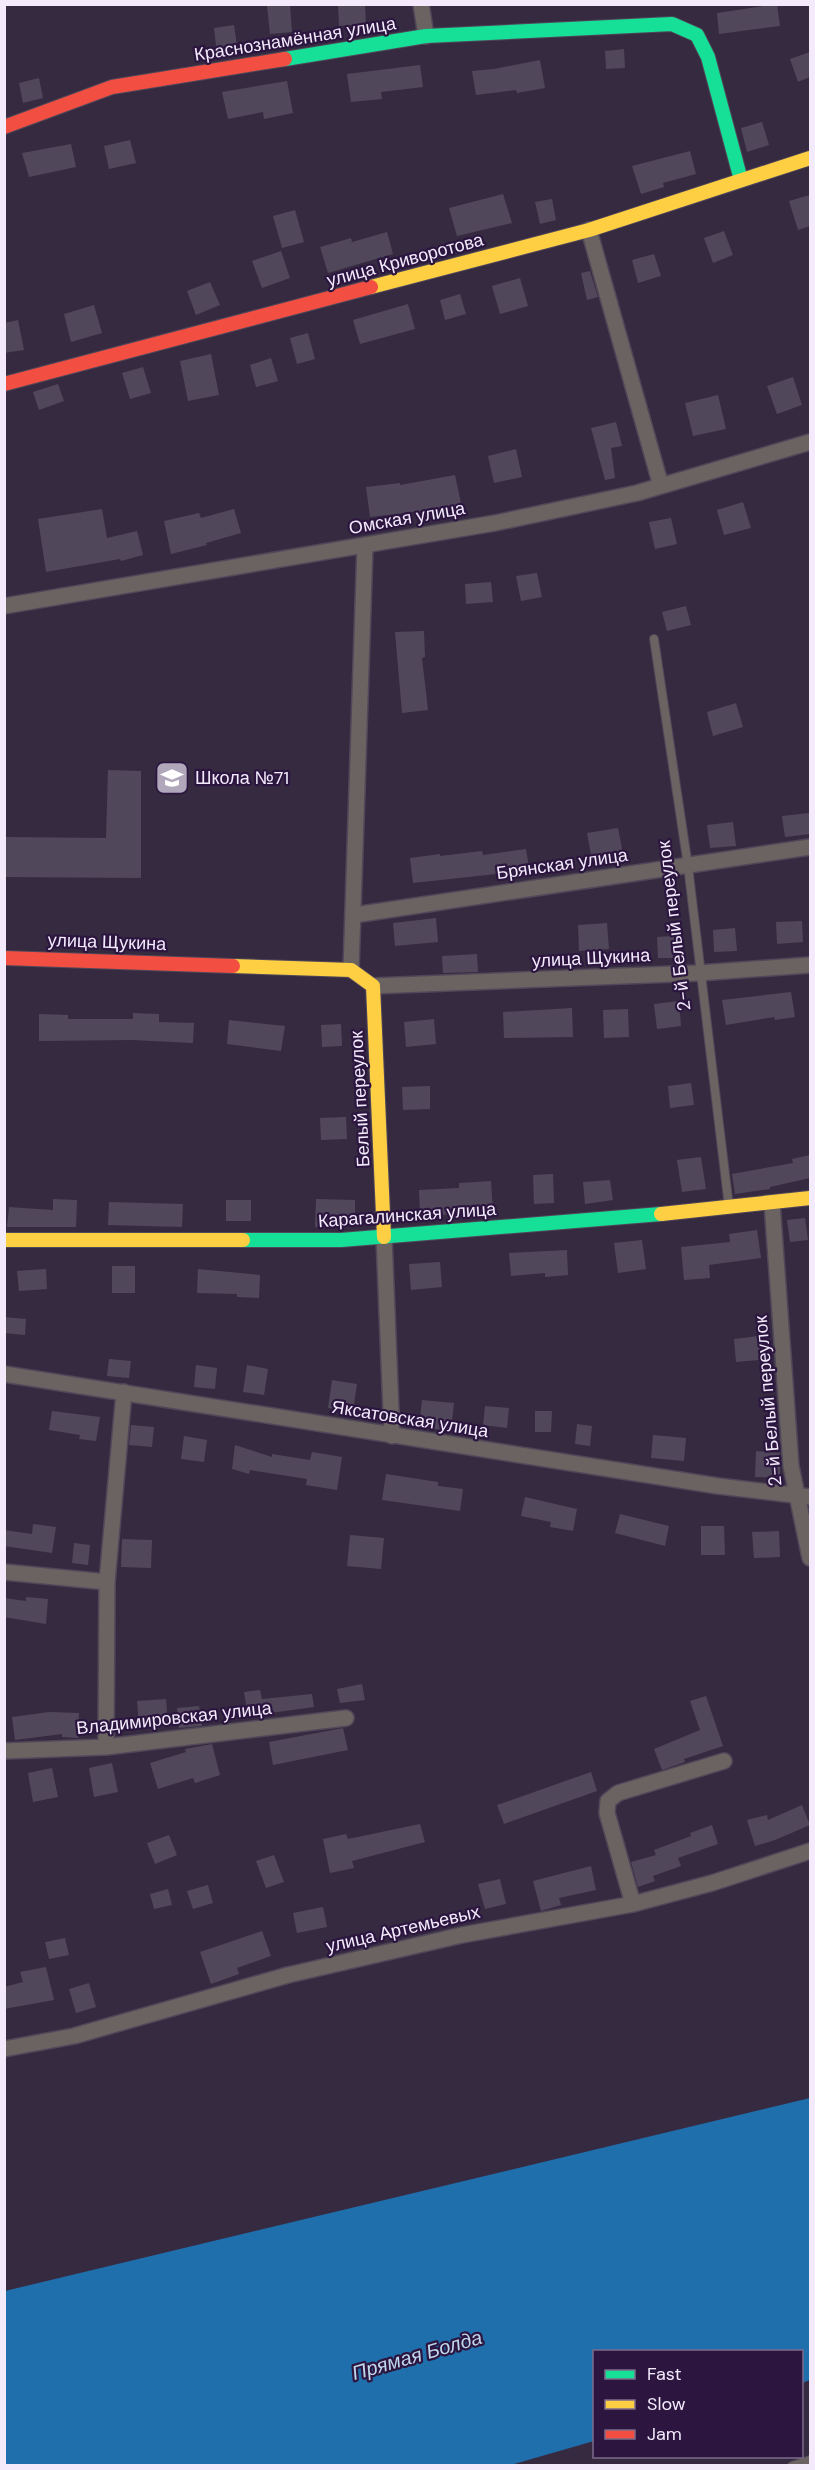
<svg xmlns="http://www.w3.org/2000/svg" width="815" height="2470" viewBox="0 0 815 2470" font-family="'DM Sans',sans-serif">
  <rect width="100%" height="100%" fill="#362a41"/>
  <!-- water -->
  <path fill="#206fad" d="M810 2098V2380L802 2383V2352H594V2441L507 2466 5 2465V2291Z"/>
  <!-- building -->
  <path fill="#51475a" d="M290 4 292 32 270 34 267 6Z
    M338 4H365L366 24 339 26Z
    M777 4 780 26 719 34 717 13Z
    M234 25 238 53 217 55 214 28Z
    M624 49 625 68 606 69 605 51Z
    M810 52V77L798 82 790 59Z
    M540 60 545 88 517 93 516 90 476 95 472 71 494 69Z
    M420 65 423 87 381 92 382 99 351 102 347 74Z
    M39 78 43 98 23 103 19 83Z
    M287 81 293 113 264 119 263 112 228 119 222 92Z
    M762 122 769 145 747 152 741 128Z
    M130 140 136 163 109 169 104 146Z
    M71 144 76 167 29 177 22 153Z
    M690 151 696 174 663 183 664 187 641 194 632 166Z
    M503 194 512 223 457 236 449 208Z
    M810 195V226L798 230 789 201Z
    M552 199 556 220 540 224 535 202Z
    M295 210 304 242 282 248 273 216Z
    M724 231 733 255 713 263 704 238Z
    M387 232 393 254 328 273 320 247 351 238 352 242Z
    M281 251 290 278 262 288 252 261Z
    M654 254 661 276 638 283 632 260Z
    M590 271 598 297 587 300 581 273Z
    M520 278 528 306 500 314 492 286Z
    M210 282 220 305 196 315 187 291Z
    M460 294 466 314 445 320 440 300Z
    M408 304 415 329 360 344 353 320Z
    M94 305 102 333 71 342 64 314Z
    M18 320 24 350 4 353V323Z
    M308 333 315 359 297 364 290 338Z
    M211 354 219 395 188 401 180 361Z
    M271 358 278 381 256 387 250 365Z
    M143 367 151 393 130 399 122 373Z
    M793 377 802 405 777 414 767 386Z
    M58 384 64 401 39 410 33 392Z
    M718 395 726 429 693 436 685 403Z
    M616 422 622 446 611 448 615 478 605 480 591 428Z
    M516 449 522 477 494 483 488 456Z
    M455 475 462 508 431 514 430 510 370 517 366 487 400 483V485Z
    M743 502 751 528 724 535 717 510Z
    M102 509 107 538 137 531 143 555 121 561 120 559 46 572 38 519Z
    M234 509 241 533 206 543 207 545 171 554 164 521 199 513 201 518Z
    M671 518 677 544 655 549 649 522Z
    M537 573 542 597 521 601 516 576Z
    M491 582 493 602 466 604 465 584Z
    M686 606 691 625 667 631 662 612Z
    M424 631 425 657 422 658 428 710 402 713 395 632Z
    M736 703 743 727 713 736 707 712Z
    M108 770 141 771V878L4 877V837L106 838Z
    M809 813 810 834 785 837 782 816Z
    M733 822 736 846 710 848 707 825Z
    M618 828 623 854 592 860 587 833Z
    M526 849 530 873 506 877 505 873 413 883 410 858 440 854V856L482 851 483 855Z
    M436 918 438 942 395 946 393 923Z
    M802 921 803 942 777 944 776 922Z
    M607 923 609 949 579 951 578 925Z
    M735 928 737 951 714 952 713 930Z
    M674 936 675 958H658L657 937Z
    M477 954 478 972 443 973 442 956Z
    M791 992 795 1017 775 1020 774 1017 726 1025 722 1000Z
    M679 1001 681 1026 657 1029 654 1004Z
    M572 1008 573 1037 504 1038 503 1012Z
    M628 1009 629 1037 604 1038 603 1010Z
    M133 1013 159 1014V1022L194 1023 193 1043 132 1040 39 1041V1014L68 1015V1019H133Z
    M434 1019 436 1044 406 1047 404 1022Z
    M229 1020 285 1026 281 1051 227 1044Z
    M341 1024 342 1046 322 1047 321 1025Z
    M691 1083 694 1105 670 1108 668 1086Z
    M430 1086V1109L403 1110 402 1087Z
    M346 1117 347 1139 321 1140 320 1118Z
    M810 1155V1178L770 1187V1189L735 1194 732 1174 793 1163 792 1159Z
    M701 1157 706 1189 682 1192 677 1160Z
    M553 1174 554 1203 534 1204 533 1175Z
    M610 1180 613 1200 585 1204 583 1182Z
    M491 1181 493 1212 420 1216 419 1190 459 1188V1183Z
    M53 1199 77 1200 76 1227H7L9 1207 53 1210Z
    M316 1199 355 1200V1225L315 1227Z
    M226 1200H251V1221H226Z
    M109 1202 183 1204 182 1227 108 1225Z
    M805 1218 808 1240 790 1242 787 1220Z
    M757 1230 761 1258 709 1265 710 1278 684 1280 681 1247 730 1242 729 1234Z
    M642 1240 646 1269 618 1273 614 1243Z
    M567 1250 568 1275 545 1277V1273L511 1276 509 1253Z
    M440 1262 442 1287 411 1290 409 1264Z
    M112 1266H135V1293H112Z
    M46 1269 47 1289 19 1291 17 1271Z
    M198 1269 260 1275 259 1298 237 1297V1294L197 1293Z
    M4 1317 26 1319 25 1335 4 1333Z
    M766 1335 768 1359 736 1362 734 1339Z
    M109 1359 131 1361 129 1378 107 1376Z
    M196 1365 217 1368 215 1389 194 1387Z
    M247 1365 268 1369 264 1395 243 1392Z
    M332 1380 357 1384 353 1411 328 1408Z
    M422 1400 454 1403 451 1431 419 1427Z
    M485 1406 509 1408 507 1428 483 1425Z
    M52 1411 100 1417 96 1441 79 1439 80 1435 49 1430Z
    M535 1411H552L551 1432H535Z
    M577 1424 592 1426 590 1446 575 1444Z
    M131 1425 154 1427 152 1447 129 1445Z
    M653 1435 686 1438 684 1461 651 1458Z
    M184 1436 207 1440 204 1462 181 1459Z
    M235 1445 272 1457V1454L310 1460 312 1452 342 1457 337 1490 306 1485 307 1479 250 1470 249 1474 232 1469Z
    M756 1451 780 1453V1478L755 1477Z
    M386 1474 438 1482V1486L463 1489 460 1511 382 1500Z
    M525 1497 577 1509 573 1531 550 1527 551 1522 521 1516Z
    M620 1514 669 1526 665 1546 615 1533Z
    M33 1524 56 1527 52 1553 4 1546V1530L32 1534Z
    M701 1526H724L725 1555H701Z
    M779 1531 780 1557 754 1558 752 1532Z
    M350 1535 384 1538 381 1569 347 1566Z
    M122 1539 152 1540 151 1568 121 1567Z
    M74 1543 90 1545 88 1565 72 1563Z
    M26 1597 48 1599 46 1624 4 1617V1598L26 1601Z
    M362 1684 365 1700 340 1703 337 1689Z
    M260 1690 262 1699 312 1694 314 1707 248 1716 244 1692Z
    M706 1696 723 1746 684 1759 685 1762 662 1770 654 1749 700 1730 690 1701Z
    M166 1699 168 1723 139 1725 137 1701Z
    M199 1706 202 1726 179 1728 177 1708Z
    M49 1712 79 1713 78 1738 62 1737V1734L15 1740 12 1717Z
    M343 1728 348 1750 273 1765 269 1742Z
    M212 1744 220 1775 195 1783 193 1778 158 1789 150 1763 186 1752 185 1749Z
    M112 1763 118 1792 94 1797 89 1768Z
    M52 1768 58 1797 33 1802 28 1773Z
    M591 1772 597 1791 504 1824 497 1805Z
    M802 1805 810 1825 775 1840 755 1846 747 1820 767 1815 768 1820Z
    M420 1824 425 1842 352 1861 354 1868 330 1873 323 1839 346 1834 348 1839Z
    M712 1825 718 1844 678 1858 681 1866 653 1876 655 1881 638 1887 631 1862 656 1855 654 1850 691 1836 690 1833Z
    M169 1835 177 1855 155 1864 147 1843Z
    M274 1855 284 1882 266 1888 256 1861Z
    M591 1866 596 1890 559 1898 561 1905 541 1911 533 1881Z
    M500 1879 506 1904 485 1909 478 1884Z
    M208 1885 213 1903 193 1909 187 1891Z
    M168 1889 172 1905 154 1909 150 1894Z
    M323 1907 327 1927 297 1933 293 1913Z
    M262 1931 271 1956 237 1968 239 1974 211 1984 200 1952Z
    M65 1938 69 1955 49 1959 45 1942Z
    M46 1967 54 2000 4 2009V1987L23 1982 20 1972Z
    M89 1983 96 2007 76 2013 69 1989Z"/>
  <g fill="none" stroke-linecap="round" stroke-linejoin="round">
    <defs>
      <path id="lane" d="M654 639 688 866 729 1207
        M792 2466 810 2460"/>
      <path id="street" d="M421 4 426 36
        M589 230 661 486
        M4 606 495 523 637 493 810 442
        M354 915 810 847
        M351 970 365 546
        M373 986 699 973 810 965
        M772 1203 791 1466 810 1558
        M384 1237 392 1436
        M4 1374 718 1486 810 1497
        M4 1572 107 1582
        M106 1747 107 1582 124 1392
        M4 1751 106 1747 346 1718
        M633 1904 607 1813 608 1801 618 1793 724 1761
        M4 2049 74 2036 288 1975 462 1935 633 1904 712 1883 810 1851"/>
      <path id="fast" d="M285 59 426 36 672 24 697 35 708 57 741 180
        M243 1240H341L661 1214"/>
      <path id="slow" d="M371 287 589 230 810 158
        M233 966 351 970 373 986 384 1237
        M661 1214 810 1198
        M4 1240H243"/>
      <path id="jam" d="M4 127 112 87 285 59
        M4 384 371 287
        M4 958 233 966"/>
    </defs>
    <!-- lane casing -->
    <use href="#lane" stroke="#504759" stroke-width="10"/>
    <!-- street casing -->
    <use href="#street" stroke="#504759" stroke-width="18"/>
    <!-- fast casing -->
    <use href="#fast" stroke="#504759" stroke-width="16"/>
    <!-- slow casing -->
    <use href="#slow" stroke="#504759" stroke-width="16"/>
    <!-- jam casing -->
    <use href="#jam" stroke="#504759" stroke-width="16"/>
    <!-- lane -->
    <use href="#lane" stroke="#6a6361" stroke-width="8"/>
    <!-- street -->
    <use href="#street" stroke="#6a6361" stroke-width="15"/>
    <!-- fast -->
    <use href="#fast" stroke="#16e098" stroke-width="14"/>
    <!-- slow -->
    <use href="#slow" stroke="#ffcf43" stroke-width="14"/>
    <!-- jam -->
    <use href="#jam" stroke="#f24e42" stroke-width="14"/>
  </g>
  <!-- icons -->
  <defs>
    <symbol id="school-square" viewBox="-11 -11 22 22"><rect x="-9" y="-9" width="18" height="18" rx="4" fill="#b1a7bb" stroke="#2c1640"/><path d="M0-5L7-2L0 1L-7-2ZM-4 1L0 2.5L4 1V4Q0 6-4 4Z" fill="#fff"/></symbol>
  </defs>
  <g fill-rule="evenodd">
    <use href="#school-square" x="153" y="759" width="38" height="38"/>
  </g>
  <g text-anchor="middle" stroke-width="4.5" stroke-linejoin="round" paint-order="stroke">
    <!-- street labels -->
    <g font-size="18" fill="#f3ebfc" stroke="#2c1640">
      <text transform="translate(295 39) rotate(-9)" y="6">Краснознамённая улица</text>
      <text transform="translate(405 260) rotate(-15)" y="6">улица Криворотова</text>
      <text transform="translate(407 518) rotate(-10)" y="6">Омская улица</text>
      <text transform="translate(562 864) rotate(-8)" y="6">Брянская улица</text>
      <text transform="translate(674 926) rotate(-97)" y="6">2-й Белый переулок</text>
      <text transform="translate(107 942) rotate(2)" y="6">улица Щукина</text>
      <text transform="translate(591 958) rotate(-3)" y="6">улица Щукина</text>
      <text transform="translate(360 1099) rotate(-93)" y="6">Белый переулок</text>
      <text transform="translate(407 1215) rotate(-4)" y="6">Карагалинская улица</text>
      <text transform="translate(768 1401) rotate(-95)" y="6">2-й Белый переулок</text>
      <text transform="translate(410 1419) rotate(9)" y="6">Яксатовская улица</text>
      <text transform="translate(174 1718) rotate(-6)" y="6">Владимировская улица</text>
      <text transform="translate(403 1929) rotate(-13)" y="6">улица Артемьевых</text>
    </g>
    <!-- poi labels -->
    <g font-size="18" fill="#f3ebfc" stroke="#2c1640" text-anchor="start">
      <text x="195" y="784">Школа №71</text>
    </g>
    <!-- water labels -->
    <g font-size="20" font-style="italic" fill="#c0d7ec" stroke="#2c1640">
      <text transform="translate(417 2355) rotate(-16)" y="7">Прямая Болда</text>
    </g>
  </g>
  <!-- border -->
  <rect width="815" height="2470" fill="none" stroke="#f3ebfc" stroke-width="12"/>
  <!-- legend -->
  <rect x="593" y="2350" width="210" height="108" fill="#2c1640" stroke="#7c6b8b" stroke-width="1.5"/>
  <rect x="605" y="2370" width="30" height="9" fill="#16e098" stroke="#7c6b8b" stroke-width="1.5"/>
  <text x="647" y="2380" font-size="18" fill="#f3ebfc">Fast</text>
  <rect x="605" y="2400" width="30" height="9" fill="#ffcf43" stroke="#7c6b8b" stroke-width="1.5"/>
  <text x="647" y="2410" font-size="18" fill="#f3ebfc">Slow</text>
  <rect x="605" y="2430" width="30" height="9" fill="#f24e42" stroke="#7c6b8b" stroke-width="1.5"/>
  <text x="647" y="2440" font-size="18" fill="#f3ebfc">Jam</text>
</svg>
